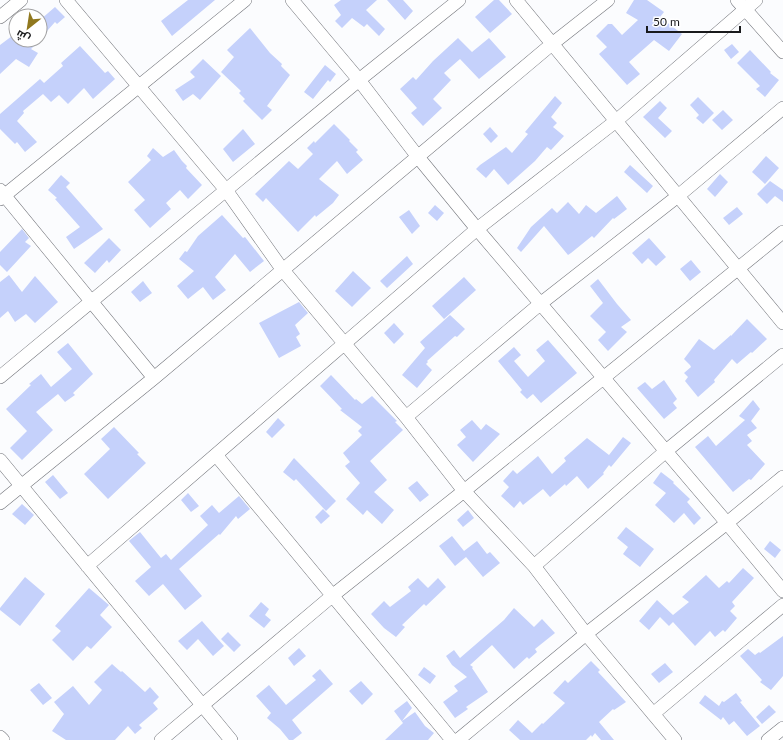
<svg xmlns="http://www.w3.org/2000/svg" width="783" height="740" viewBox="0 0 783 740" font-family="Lato,Cairo,sans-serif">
  <rect width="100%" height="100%" fill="#fbfcfe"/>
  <!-- building -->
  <path fill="#c5d1fb" d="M188 0H215L172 36 161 21Z
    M341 0H377L366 10 385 29 379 36 367 24 364 27 352 18 342 28 335 21 341 15 334 5Z
    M387 0H403L413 11 405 20Z
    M494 0H499L512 14 490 33 475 17Z
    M634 0H647L664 12 660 17 682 34 669 51 654 40 629 62 640 74 627 85 599 54 607 47 596 36 608 24H612L622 35 638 20 626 13Z
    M55 7 65 17 57 24 55 22 40 39V20Z
    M250 28 270 53 282 64 281 66 290 75 267 106 272 110 262 120 243 101 245 99 239 93 241 91 221 72 234 57 227 50Z
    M16 33V40H40L31 49 38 53 29 67 16 59 0 74V45Z
    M458 38 472 52 489 38 506 57 479 79 460 59 444 73 451 80 433 99 442 108 423 126 411 113 417 108 400 89 413 77 416 80 433 61Z
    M732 44 739 52 731 59 724 50Z
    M80 46 105 73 108 71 115 79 93 99 84 88 68 104 59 95 51 102 43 94 23 111 24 113 17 121 37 142 25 152 17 142 15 144 0 129V114L40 79 44 83 63 66 61 63Z
    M750 50 771 72 770 73 779 80 765 97 756 89 760 86 737 63Z
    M203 59 221 76 200 100 193 94 183 101 175 90 195 77 190 72Z
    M325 65 336 74 330 82 328 80 313 99 304 92Z
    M555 96 562 103 551 117 557 123 553 127 564 136 551 150 547 147 535 161 508 185 494 169 486 178 476 169 480 165 506 147 512 153 528 134 525 132Z
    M698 97 714 113 703 124 696 118 699 115 690 105Z
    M660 101 667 108 658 118 672 131 665 138 643 117Z
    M723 110 733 120 722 130 712 120Z
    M334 124 350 140 349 141 358 150 356 152 363 160 347 174 337 161 319 179 339 195 333 203 316 217 315 215 298 232 266 198 263 202 255 194 289 161 298 169 313 154 307 148 314 141 315 143Z
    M490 127 498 136 491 143 483 134Z
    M243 129 255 144 233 162 223 149Z
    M153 148 163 157 174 150 182 161 187 166 186 168 202 185 188 199 180 190 166 203 171 209 150 228 134 210 145 200 128 182 151 160 147 156Z
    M766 156 779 168 765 184 752 172Z
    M630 165 653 186 647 193 624 172Z
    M720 174 728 182 715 197 707 189Z
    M61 175 70 183 66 187 103 229 74 249 66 237 80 227 55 199 57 198 48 190Z
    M770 181 783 190V202L775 196 767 204 757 194Z
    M617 196 627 209 614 219 613 218 594 238 592 236 571 253 568 255 544 226 521 252 517 248 531 227 552 208 557 213 568 202 579 214 586 205 596 213Z
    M435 205 444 213 437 221 428 213Z
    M737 207 743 214 729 225 723 218Z
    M409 210 420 226 412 234 399 217Z
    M222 215 243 238 245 237 264 261 250 272 235 254 215 277 226 290 213 300 203 287 188 299 177 286 194 271 179 259 185 251 187 252 198 236Z
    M22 229 29 238 25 242 31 246 7 272 0 265V252Z
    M109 238 121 250 109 263 107 260 95 273 84 263Z
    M649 238 666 257 656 266 648 258 642 264 632 253Z
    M407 256 413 264 387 288 380 281Z
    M691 260 701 272 690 281 680 269Z
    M353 271 371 288 352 307 335 291Z
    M9 275 22 292 35 276 58 302 35 323 26 314 15 322 8 311 0 318V282Z
    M464 277 476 290 444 319 432 306Z
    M598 279 617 304 631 320 621 327 627 332 608 351 598 340 606 332 590 316 603 303 590 286Z
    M143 281 152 293 140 302 131 292Z
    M299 302 308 313 295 325 300 334 296 337 301 346 279 358 259 323Z
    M450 315 465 329 457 337 455 336 427 361 428 362 426 364 432 370 417 388 402 375 425 348 420 342Z
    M747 319 767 339 752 353 751 352 737 364 732 359 714 380 715 382 698 397 685 381 688 377 684 373 691 367 690 365 684 359 699 339 714 350 731 335V336Z
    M394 323 404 334 394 344 384 333Z
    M548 340 577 373 541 403 533 394 527 399 520 392 522 390 498 361 514 347 521 355 514 361 528 377 545 361 536 350Z
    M68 343 93 374 73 393 75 395 65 402 58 394 36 412 53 430 22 460 10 448 27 431 6 409 31 385 29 384 41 374 51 387 72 369 57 352Z
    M331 375 355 400 356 399 362 404 372 396 397 421 395 422 403 430 370 461 387 480 374 492 394 510 382 524 367 510 363 515 346 499 360 483 345 466 350 462 343 453 362 435 358 431 362 427 340 410 342 409 320 386Z
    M664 380 677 399 673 403 677 408 664 419 637 388 645 382 652 389Z
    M753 400 760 409 751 421 757 428 747 435 752 441 747 445 765 464 751 480 749 479 733 492 695 447 708 436 716 446 745 420 739 416Z
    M278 418 285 425 272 438 266 432Z
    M472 420 481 430 486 424 500 434 473 462 457 445 466 437 460 430Z
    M114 427 139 453 137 454 146 463 108 499 84 474 110 449 101 439Z
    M623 437 631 443 611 467 609 465 603 473 604 474 588 489 577 476 566 486 565 484 550 497 543 489 523 505 520 501 514 508 501 496 509 487 503 481 513 470 517 474 538 456 552 474 566 461 564 458 587 438 609 455Z
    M294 458 336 501 326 511 296 479 294 481 283 472Z
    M661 472 674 482 673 483 690 499 687 502 701 518 694 525 684 513 674 523 655 505 666 493 653 483Z
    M53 475 68 493 60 499 45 482Z
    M417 481 429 495 420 502 408 488Z
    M188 493 199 506 191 512 181 500Z
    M239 496 250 509 238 519 236 516 220 535 219 534 179 569 202 596 185 610 163 584 149 596 135 581 151 567 129 541 130 540 140 532 161 558 166 554 171 560 208 525 200 516 212 505 219 513Z
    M22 504 34 515 25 525 12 514Z
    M323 509 330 516 321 524 315 517Z
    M468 510 474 518 463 527 457 520Z
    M626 527 654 549 640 567 623 554 628 547 617 538Z
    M452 536 464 551 477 541 487 554 490 552 500 563 483 577 466 557 455 566 439 546Z
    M770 541 781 550 775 558 764 549Z
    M743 568 754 578 732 602 735 606 730 611 737 618 725 632 723 630 715 637 710 631 695 646 673 622 669 626 660 617 649 630 639 621 657 600 673 615 689 602 682 597 706 575 719 588 727 581 729 583Z
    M25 577 45 594 20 626 0 610V608Z
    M418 578 428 588 438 578 446 587 426 606 424 604 402 625 405 627 396 637 384 628 371 614 384 601 390 607 411 591 408 587Z
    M89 588 109 605 100 615 112 627 91 649 87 646 73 661 52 640 61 631 55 626Z
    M261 602 269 609 265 615 271 620 264 628 249 616Z
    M514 608 534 627 542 619 555 633 535 649 537 652 529 659 527 657 514 669 492 645 470 665 473 667 472 668 488 692 466 707 468 709 455 718 443 702 458 691 454 686 467 677 452 665 446 656 454 650 460 658 504 620Z
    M202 621 224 646 213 656 198 639 187 650 178 641Z
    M228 632 241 645 234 652 221 639Z
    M783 636V676L771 690 760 682 762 680 740 656 748 649 755 655 759 652 760 653Z
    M299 648 306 656 294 666 288 658Z
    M591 661 600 670 598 672 626 702 614 710 613 709 599 722 614 740H601L595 733 592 737 591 735 586 740H520L509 730 518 720 532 733 542 723 543 724 565 703 553 693 565 680 568 683Z
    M665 663 673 672 659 683 651 674Z
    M112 664 121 672 122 671 145 692 150 687 159 697 153 703 158 709 139 725 142 728 135 734 128 726 115 740H66L52 731 64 714 54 702 73 686 89 705 102 690 94 682Z
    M424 667 436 676 430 684 418 675Z
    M320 669 333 684 292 720 302 733 293 740H289L280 729 267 718 271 713 256 696 269 685 286 705 316 680 312 676Z
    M361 681 373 694 362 705 349 691Z
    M39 683 52 698 43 705 30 690Z
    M736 693 742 701 740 702 760 726 747 736 734 721 729 725 723 717 721 720 699 703 705 695 719 706 722 701 724 702Z
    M407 701 412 708 402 721 415 712 425 726 434 733 428 740H385L403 723 394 711Z
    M769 705 776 712 762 724 756 717Z"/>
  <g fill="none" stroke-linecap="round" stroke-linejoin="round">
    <defs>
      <path id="minor" d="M66 0 226 190 282 269 406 417 464 491 534 566 586 634 675 740
        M292 0 359 80 418 157 477 229 727 523 783 591
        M516 0 783 323
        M737 0 783 52
        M0 17 21 0
        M0 190 154 378
        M0 199 245 0
        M0 377 359 80 459 0
        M406 417 540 304 678 196 783 108
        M216 455 452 740
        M0 460 231 740
        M0 503 154 378 552 44 608 0
        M87 566 477 229 616 121 756 0
        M534 566 666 451 783 355
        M653 714 783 605
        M0 737 3 740
        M161 740 332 596 464 491 783 232
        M458 740 586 634 727 523 783 477
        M768 740 783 728"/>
    </defs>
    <!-- minor casing -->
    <use href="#minor" stroke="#73757b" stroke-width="14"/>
    <!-- minor -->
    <use href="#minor" stroke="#fff" stroke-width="13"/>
  </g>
  <!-- north arrow -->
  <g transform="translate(28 28) rotate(210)"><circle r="19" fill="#ffffff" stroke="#a3a3a4"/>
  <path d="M0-3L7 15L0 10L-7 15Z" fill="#90781e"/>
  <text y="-6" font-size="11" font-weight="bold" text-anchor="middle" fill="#191a1c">ش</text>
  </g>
  <!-- scale -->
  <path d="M647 26v6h93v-6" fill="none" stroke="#191a1c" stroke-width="2"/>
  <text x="653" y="26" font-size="12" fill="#191a1c" stroke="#ffffff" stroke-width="3" paint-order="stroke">50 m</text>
</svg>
